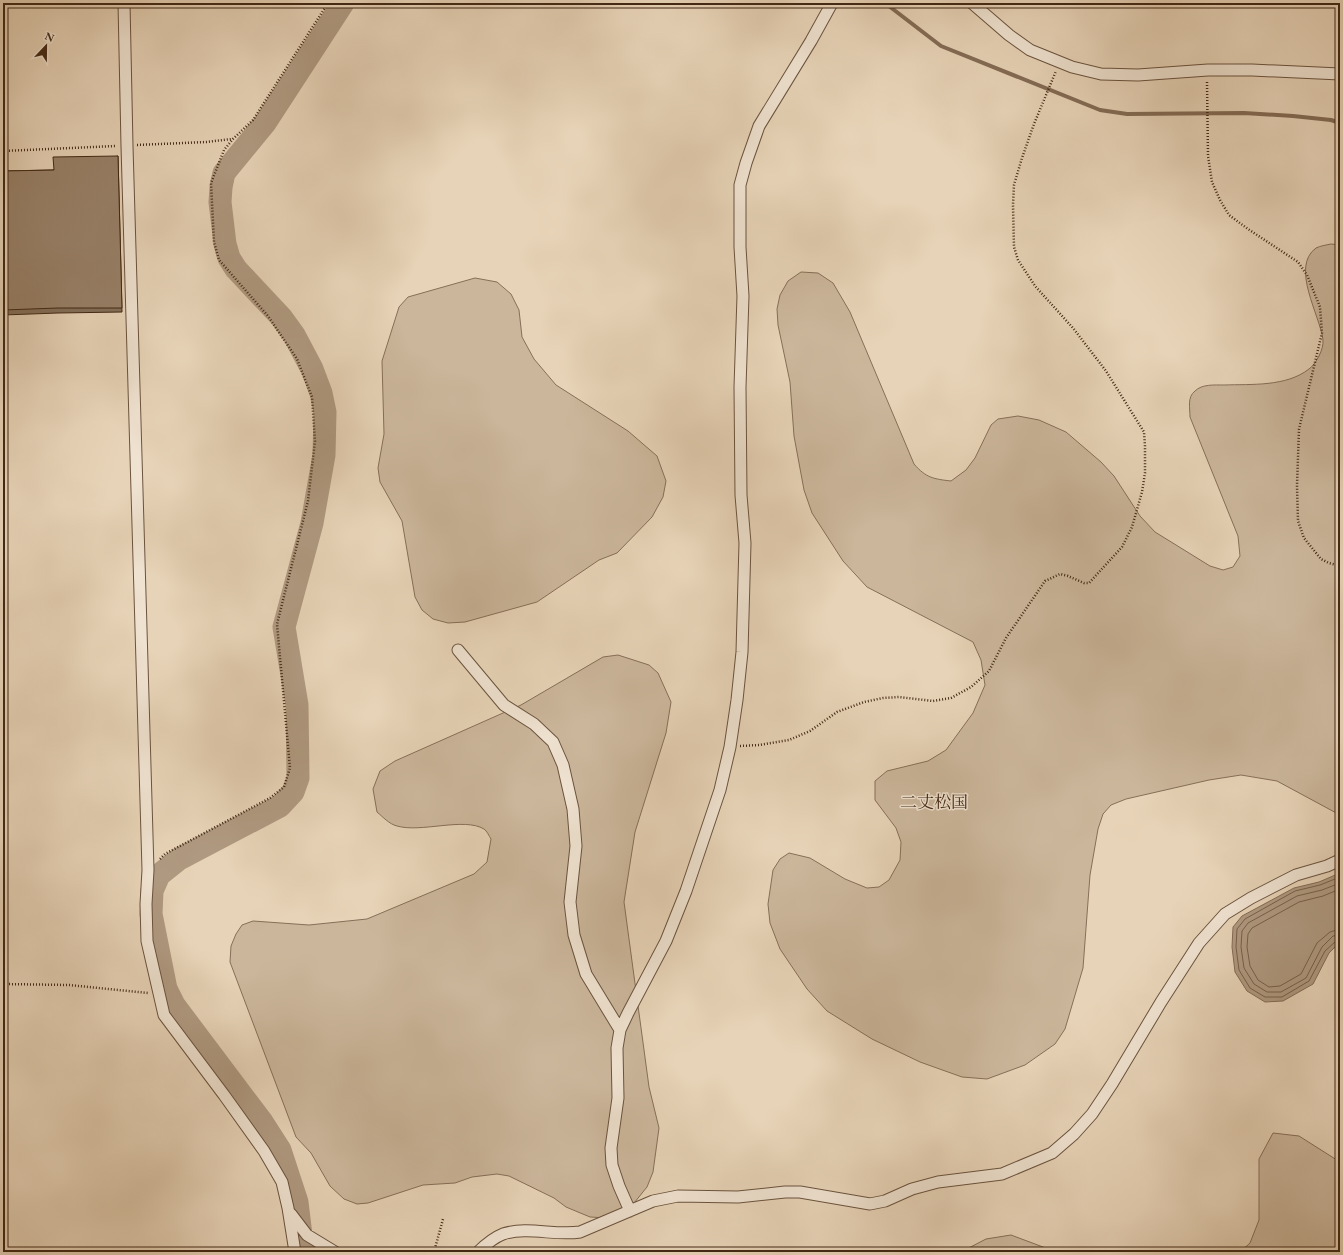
<svg xmlns="http://www.w3.org/2000/svg" width="1343" height="1255" viewBox="0 0 1343 1255" font-family="'EB Garamond','Noto Serif JP',serif">
  <rect width="100%" height="100%" fill="#e7d3b7"/>
  <filter id="stains"><feTurbulence type="fractalNoise" baseFrequency=".005" numOctaves="4"/><feColorMatrix values="0 0 0 0 .2 0 0 0 0 .09 0 0 0 0 .02 0 0 0 .5 -.17"/></filter>
  <radialGradient id="worn" r=".72"><stop offset=".6" stop-color="#630" stop-opacity="0"/><stop offset="1" stop-color="#630" stop-opacity=".3"/></radialGradient>
  <!-- green -->
  <path fill="#cbb69b" stroke="#866f58" d="M1331 244 1340 245V815L1277 781 1241 775 1209 780 1126 799 1111 805 1103 814 1098 829 1090 875 1083 968 1065 1029 1055 1044 1025 1065 987 1079 962 1077 920 1062 872 1039 827 1011 807 989 780 949 770 923 768 904 773 870 780 859 789 853 810 858 845 879 867 888 879 887 889 880 900 860 901 842 896 828 875 800V781L887 771 928 761 946 750 973 713 985 685 981 660 973 642 867 587 843 561 812 513 804 490 794 436 790 382 778 325 777 309 780 295 788 281 801 272 818 273 833 283 850 312 914 464C926 478 934 479 951 481L966 470 975 458 991 425 998 419 1018 416 1039 420 1066 432 1101 462 1114 476 1140 516 1155 532 1210 566 1223 570 1233 567 1240 556 1238 536 1190 417C1190 408 1187 397 1195 391 1202 384 1214 385 1224 385 1251 384 1286 387 1309 369 1316 364 1324 349 1323 340 1320 315 1290 267 1316 248 1320 246 1326 245 1331 244Z
    M475 278 497 282 511 294 519 310 522 337 534 359 556 385 628 431 657 456 666 481 663 497 652 517 617 553 599 560 537 602 465 622 448 623 433 619 422 610 415 597 402 521 380 482 378 468 384 434 382 361 399 307 408 297Z
    M618 655 649 665 658 673 671 702 666 733 635 832 624 902 649 1087 659 1128 653 1172 647 1187 630 1208 607 1218 590 1217 566 1207 554 1198 509 1176 497 1174 472 1177 455 1183 423 1185 368 1203 357 1204 344 1199 330 1186 311 1153 296 1137 230 962 231 946 236 934 242 925 253 921 309 925 367 919 474 874 487 862 491 839C489 836 487 831 484 829 464 817 421 833 397 826 389 824 383 817 377 812L373 789 380 771 395 761 521 705 603 657Z
    M1273 1133 1299 1136 1340 1162V1252H1240L1250 1243 1259 1220V1159Z
    M1011 1235 1051 1250V1252H961L986 1239Z"/>
  <!-- water -->
  <path fill="#af9980" stroke="#836c55" d="M1340 873V942L1329 953 1313 984 1283 1001 1265 1002 1247 991 1235 972 1232 947 1233 927 1242 916 1294 888 1319 882Z"/>
  <g fill="none" stroke-linecap="round" stroke-linejoin="round">
    <!-- shore -->
    <path stroke="#78604a" stroke-width="1" d="M1340 877 1320 885 1295 891 1245 919 1237 929 1236 947 1239 970 1250 988 1265 997H1282L1309 981 1325 951 1336 941 1340 940
      M1340 883 1322 890 1297 896 1248 923 1242 931 1241 947 1244 968 1254 984 1267 992H1281L1306 978 1322 947 1333 936 1340 935
      M1340 889 1323 896 1299 902 1252 928 1248 934 1247 947 1250 966 1258 980 1269 987 1280 986 1301 974 1317 943 1330 932 1340 929"/>
    <!-- stream -->
    <path stroke="#836c55" stroke-width="4" d="M885 3 941 46 1100 110 1127 114 1244 113 1293 116 1331 120 1340 123"/>
    <!-- river -->
    <path stroke="#af9980" stroke-width="23" d="M303 1252 297 1202 280 1150 262 1122 174 1005 166 989 151 914 152 891 159 875 179 859 280 806 293 792 298 778 297 705 284 627 312 523 324 455 325 412 321 393 312 369 294 335 281 317 236 269 229 258 225 244 220 202 221 187 224 173 265 123 343 3"/>
    <defs>
      <path id="minor" d="M124 3 127 146 148 870 146 904 147 941 164 1015 224 1095 264 1151 282 1182 288 1208 295 1252
        M972 3 1009 35 1030 50 1072 67 1101 74 1138 75 1208 70H1252L1340 74
        M458 650 504 705 534 724 553 742 563 765 573 809 576 846 570 902 574 935 586 974 620 1030
        M630 1211 619 1186 612 1165 611 1148 618 1098 617 1048 620 1030 628 1013 666 941 686 891 720 790 730 747 737 700 742 652 745 543 741 495 740 387 743 296 740 247V185L746 163 759 126 811 41 832 3
        M291 1214 307 1235 335 1252
        M478 1252C485 1245 493 1238 503 1234 528 1226 555 1236 580 1232L653 1201 678 1196 738 1197 785 1192H800L870 1204 885 1201 912 1189 938 1182 1002 1174 1052 1153 1074 1134 1092 1114 1112 1084 1161 1002 1199 943 1225 914 1251 898 1296 875 1327 866 1340 860"/>
    </defs>
    <!-- minor casing -->
    <use href="#minor" stroke="#6b533e" stroke-width="13"/>
    <!-- path -->
    <path stroke="#422815" stroke-width="2.5" stroke-dasharray="1 2" stroke-linecap="butt" d="M1207 82 1208 156 1212 182 1220 200 1229 215 1248 229 1298 262 1307 275 1320 307 1322 333 1299 429 1297 486 1298 521 1304 538 1321 559 1329 563 1340 566
      M137 145 206 142 232 139
      M3 151 116 146
      M740 746 759 745 789 740 810 731 837 712 864 702 883 698 899 697 933 701 951 698 971 687 989 671 1006 638 1045 581 1060 574 1068 576 1084 583H1089L1122 547 1132 527 1142 492 1145 473V446L1144 432 1106 371 1073 328 1035 286 1018 260 1014 247 1013 205 1014 185 1022 158 1034 124 1056 71
      M160 859 165 854 270 798 284 787 290 768 277 624 308 501 315 441 312 397 297 359 268 316 219 260 214 242 211 183 224 150 233 139 253 120 328 3
      M3 984 69 985 148 993
      M434 1252 443 1219"/>
    <!-- minor -->
    <use href="#minor" stroke="#efe2d0" stroke-width="11"/>
  </g>
  <!-- wall -->
  <path fill="#836f5a" stroke="#422815" d="M118 156 122 312 58 313 3 315V171L53 170Z"/>
  <!-- building -->
  <path fill="#988169" stroke="#422815" d="M118 156 122 308H58L3 310V171L54 170 53 157Z"/>
  <g text-anchor="middle" stroke-width="3" stroke-linejoin="round" paint-order="stroke">
    <!-- quarter labels -->
    <g font-size="17" fill="#422815" stroke="#efe2d0">
      <text x="934" y="808">二丈松国</text>
    </g>
  </g>
  <!-- margin -->
  <rect width="1343" height="1255" fill="none" stroke="#e7d3b7" stroke-width="16"/>
  <rect x="4" y="4" width="1335" height="1247" fill="none" stroke="#422815" stroke-width="2"/>
  <rect x="8" y="8" width="1327" height="1239" fill="none" stroke="#422815"/>
  <!-- north arrow -->
  <g transform="translate(46 46) rotate(22)" stroke="#efe2d0" stroke-width="3" paint-order="stroke">
  <path d="M0-3L7 15L0 10L-7 15Z" fill="#422815"/>
  <text y="-6" font-size="11" font-weight="bold" text-anchor="middle" fill="#422815">N</text>
  </g>
  <rect width="100%" height="100%" filter="url(#stains)"/>
  <rect width="100%" height="100%" fill="url(#worn)"/>
</svg>
